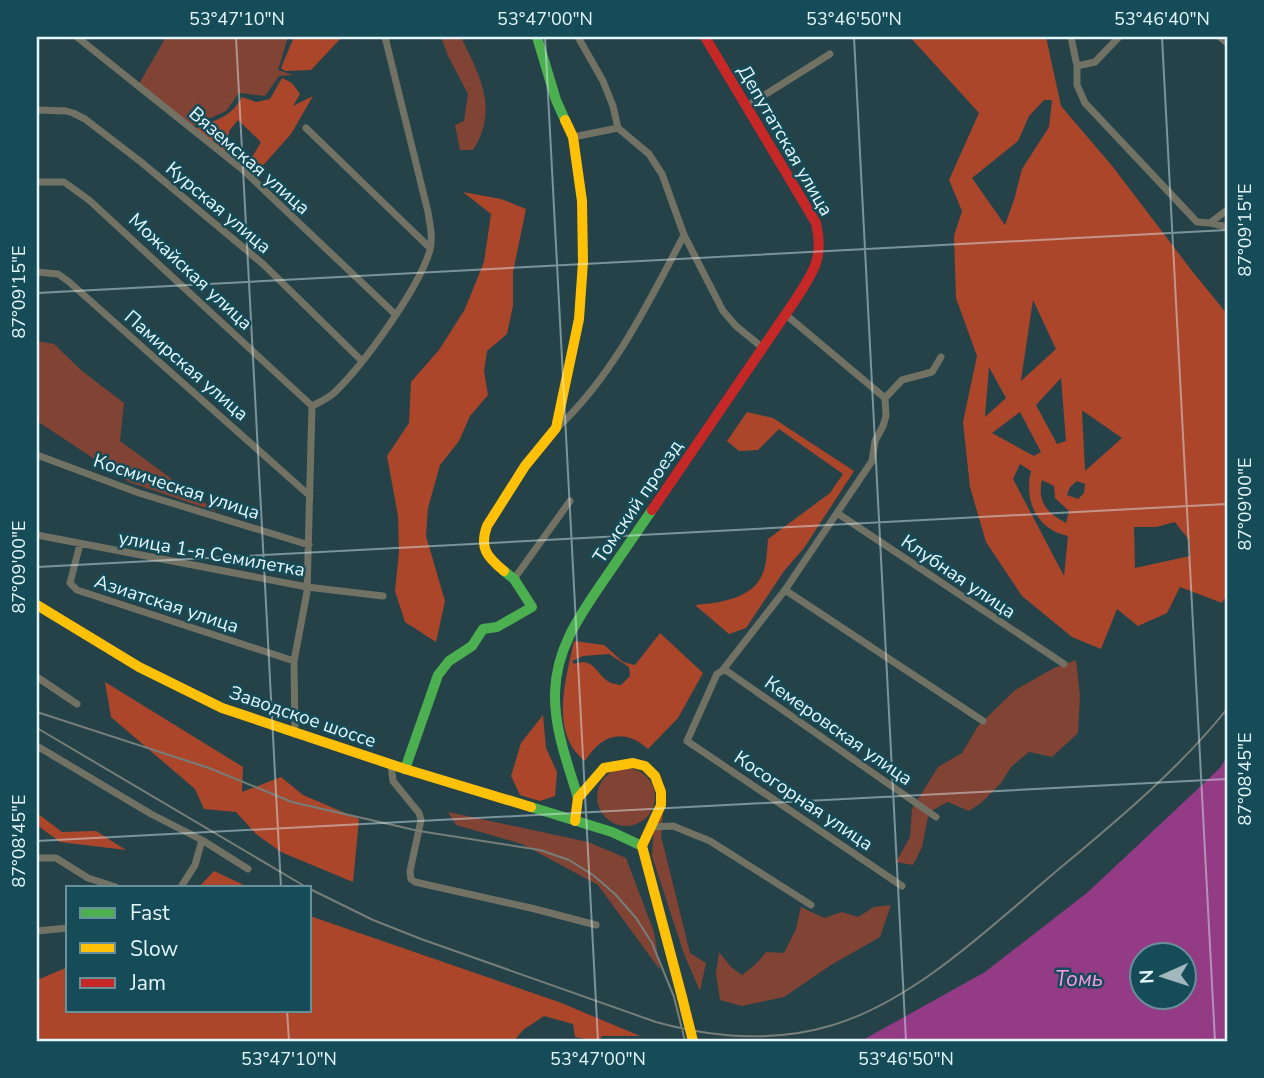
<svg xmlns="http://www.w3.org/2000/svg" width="1264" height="1078" viewBox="0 0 1264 1078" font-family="'Nunito Sans',sans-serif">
  <rect width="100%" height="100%" fill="#254249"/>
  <!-- green -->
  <path fill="#814333" d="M166 37H288L278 70 293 75 279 76 265 96 239 93 226 111 191 127 136 89Z
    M441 37H461C480 76 499 109 473 150H460L455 125 464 121 468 94 448 56Z
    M37 341 54 344 82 371 124 403 120 441 217 512 129 482 37 421Z
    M1076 660 1080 696 1078 733 1052 757 1029 752 1011 767 1001 783 981 803 969 811 948 802 929 812 922 847 913 865 896 862 910 837 912 809 938 767 962 753 978 726 1015 690 1054 668Z
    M597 797a29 29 0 1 1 58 0a29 29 0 1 1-58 0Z
    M664 802 661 836 690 953 706 963 700 991 684 954 652 856 654 823Z
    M448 812 588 842 626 858 654 932 660 970 598 885 522 844 456 825Z
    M891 905 880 937 831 965 784 997 742 1006 720 1000 716 974 719 952 731 967 742 975 757 963 766 952 784 953 796 929 801 907 824 918 842 912 858 917 874 907Z"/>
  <!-- forest -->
  <path fill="#ac462b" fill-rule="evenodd" d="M294 37H342L311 70 285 71 281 68Z
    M910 37H1046L1061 106 1113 167 1192 271 1227 314V594L1222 603 1180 587 1167 613 1138 626 1117 609 1101 649 1072 637 1022 596 986 542 970 487 963 422 977 356 956 298 954 236 962 211 949 180 979 113ZM1044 100H1052L1049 127 1022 169 1014 200 1005 225 972 178 1018 141 1029 116ZM1033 300 1056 349 1021 381V380ZM989 367 1006 398 985 417V416ZM1061 378 1066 441 1057 444 1036 405ZM1083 411 1122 438 1085 471 1082 411ZM1020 412 1041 452 1034 456 992 433ZM1020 464 1031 471C1024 501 1036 529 1068 536L1064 576 1013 479ZM1042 480 1054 486 1055 498 1069 511 1066 523C1047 513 1037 502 1042 480ZM1077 481 1085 484 1084 493 1078 499 1067 495 1070 487ZM1175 522 1189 540 1190 556 1135 568 1134 527H1156Z
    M282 78 292 83 300 94 293 106 313 96 291 134 258 171 250 170 248 164 261 142 238 120 229 131 228 158 193 130C215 119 229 120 242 97L256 102 270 99Z
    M463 192 501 199 526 209 513 272V306L507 334 487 351 484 371 488 395 470 416 459 441 440 465 428 508 426 536 445 601 436 642 405 622 395 591 399 552 398 516 387 456 409 423 411 382 439 350 465 309 484 262 491 214Z
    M747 412 773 418 854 471 804 548 784 571 746 628 729 634 695 605C719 603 753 599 763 573 767 563 767 550 768 539L830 493 843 474 779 429 758 450 739 451 727 441Z
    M660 633 703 673 678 718 648 749C624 728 602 734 585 761 549 733 566 679 574 641L604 645 623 662 635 665ZM609 654 629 667 630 676 621 685C619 685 610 683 609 682 595 673 594 657 574 664L572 661 583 656Z
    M105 682 243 767 242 792 281 777 303 795 359 819 353 882 281 852 256 834 236 812 204 809 195 789 111 717Z
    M543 715 546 748 557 772 555 796 540 801 520 795 511 776 521 743Z
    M37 813 62 832 96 831 126 850 60 842 37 825Z
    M214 871 248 887H199Z
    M310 916 559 1002 640 1036H602L598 1041 575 1037 573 1024 544 1016 523 1030 514 1041H37V980L68 967V1010H310Z"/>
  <!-- water -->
  <path fill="#933b85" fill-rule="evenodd" d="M1227 757V1041H861L985 972 1088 892 1220 768ZM1142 956H1184V998H1142Z"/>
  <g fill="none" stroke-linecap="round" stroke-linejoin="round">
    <!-- street -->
    <path stroke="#717264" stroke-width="7" d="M77 37 242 169 395 314
      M1071 37 1077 66V85L1085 103 1197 222 1210 223 1227 210
      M1220 37 1227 43
      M1077 66 1095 62 1119 37
      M747 106 830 54
      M37 110 66 111 73 113 85 119 141 162 263 264 362 361
      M306 128 430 248
      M573 137 618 128
      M37 182H64L89 200 312 406
      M1211 223 1227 227
      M684 235 723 311 736 326 763 348
      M37 272 58 274 68 281 310 496
      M785 314 885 398
      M885 398 886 416 883 426 875 441 872 461 785 590 722 671 717 674 687 741 902 886
      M885 398 902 380 932 372 941 357
      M312 406C320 402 329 398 335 392 364 364 419 288 430 250 433 237 430 225 428 212L385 37
      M557 428C613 376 649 302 684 235L662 174 649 154 618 128 613 106 603 81 578 37
      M37 455 139 493 309 545
      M837 513 1064 664
      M37 535 307 587 383 596
      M80 544 70 583 77 590 294 661
      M514 579 570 501
      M785 590 983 721
      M724 669 936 817
      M37 677 77 704
      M295 734 294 661 307 592 312 406
      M37 746 151 814 202 840 248 869
      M391 765 393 781 419 813 421 820 410 871 411 879 415 882 535 909 596 925
      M652 827 673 826 710 841 811 905
      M37 858H56L88 878 116 887
      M181 887 195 865 202 840
      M37 931 68 928"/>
    <!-- fast -->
    <path stroke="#4caf50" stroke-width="10" d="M537 37 556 100 565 120
      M405 769 438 675 449 661 472 646 483 629 497 627 532 607 514 579 504 571
      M578 798C568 764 554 729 555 693 556 647 581 614 606 577 621 555 636 533 652 510
      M531 807 612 832 642 846"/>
    <!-- slow -->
    <path stroke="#ffc107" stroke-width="10" d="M504 571C487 557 479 548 487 526L525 466 556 428 579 319 583 262 582 201 573 137 565 120
      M37 605 139 667 222 708 405 769 531 807
      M575 821 578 798 604 768 633 763 645 766 655 776 661 792V805L642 846 682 997"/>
    <!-- jam -->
    <path stroke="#c62828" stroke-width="10" d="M652 510 796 299C814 271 824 258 816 223L705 37"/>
    <!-- rail -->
    <path stroke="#767e79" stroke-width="2" d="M37 712 209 768 292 802 419 831 540 850 569 860 593 875 615 894 636 918 652 943 674 997 685 1041
      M37 728 306 887
      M310 889 373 920 421 939 656 1022C714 1038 774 1043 833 1025 912 1001 985 932 1046 880 1110 826 1175 774 1227 709"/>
    <!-- slow-bridge -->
    <path stroke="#ffc107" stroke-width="10" d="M682 997 693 1041"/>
  </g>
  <!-- ticks -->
  <path fill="none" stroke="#e4f7fd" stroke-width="2" stroke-opacity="0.45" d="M236 37 281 887M545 37 598 1041M854 37 906 1041M1162 37 1215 1041M37 293 1227 230M37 567 1227 504M37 841 1227 779M287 1010 289 1041"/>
  <g text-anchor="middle" stroke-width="5" stroke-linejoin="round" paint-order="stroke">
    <!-- street labels -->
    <g font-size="19" fill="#e4f7fd" stroke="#164c58">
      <text transform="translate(786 140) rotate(60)" y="7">Депутатская улица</text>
      <text transform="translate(250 160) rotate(41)" y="7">Вяземская улица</text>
      <text transform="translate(219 207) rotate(40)" y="7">Курская улица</text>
      <text transform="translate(191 271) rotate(43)" y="7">Можайская улица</text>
      <text transform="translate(187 365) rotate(41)" y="7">Памирская улица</text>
      <text transform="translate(177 486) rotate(18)" y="7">Космическая улица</text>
      <text transform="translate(637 501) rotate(-56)" y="7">Томский проезд</text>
      <text transform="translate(212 553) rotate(10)" y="7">улица 1-я Семилетка</text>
      <text transform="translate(959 576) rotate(34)" y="7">Клубная улица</text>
      <text transform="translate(167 603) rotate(18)" y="7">Азиатская улица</text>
      <text transform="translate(303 716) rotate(19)" y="7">Заводское шоссе</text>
      <text transform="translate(839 730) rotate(35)" y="7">Кемеровская улица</text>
      <text transform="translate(804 800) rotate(34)" y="7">Косогорная улица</text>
    </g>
    <!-- water labels -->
    <g font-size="21" font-style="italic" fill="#fd97e6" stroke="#164c58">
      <text x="1079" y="986">Томь</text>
    </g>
  </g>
  <!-- border -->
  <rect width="1264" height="1078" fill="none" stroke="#164c58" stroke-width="77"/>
  <!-- legend -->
  <rect x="66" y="886" width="245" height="126" fill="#164c58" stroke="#68909a" stroke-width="2"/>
  <rect x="80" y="908" width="35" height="10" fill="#4caf50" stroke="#68909a" stroke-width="2"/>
  <text x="130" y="920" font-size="21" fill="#e4f7fd">Fast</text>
  <rect x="80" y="943" width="35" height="10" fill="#ffc107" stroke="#68909a" stroke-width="2"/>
  <text x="130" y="956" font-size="21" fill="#e4f7fd">Slow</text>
  <rect x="80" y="978" width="35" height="10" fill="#c62828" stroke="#68909a" stroke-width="2"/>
  <text x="130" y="990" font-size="21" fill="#e4f7fd">Jam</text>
  <!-- north arrow -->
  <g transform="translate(1163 976) rotate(267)"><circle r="33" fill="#164c58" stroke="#68909a" stroke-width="2"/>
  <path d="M0-5L12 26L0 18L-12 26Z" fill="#a1b8be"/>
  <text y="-10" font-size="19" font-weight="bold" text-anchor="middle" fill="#e4f7fd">N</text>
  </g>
  <rect x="38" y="38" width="1188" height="1002" fill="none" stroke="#e4f7fd" stroke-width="2.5"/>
  <g font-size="18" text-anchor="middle" fill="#e4f7fd">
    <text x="237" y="25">53°47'10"N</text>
    <text x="545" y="25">53°47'00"N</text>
    <text x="854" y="25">53°46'50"N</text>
    <text x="1162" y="25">53°46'40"N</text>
    <text transform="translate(1245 230) rotate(-90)" y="6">87°09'15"E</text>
    <text transform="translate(19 292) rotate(-90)" y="6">87°09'15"E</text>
    <text transform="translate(1245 504) rotate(-90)" y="6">87°09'00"E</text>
    <text transform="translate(19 567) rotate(-90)" y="6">87°09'00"E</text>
    <text transform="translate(1245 779) rotate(-90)" y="6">87°08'45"E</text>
    <text transform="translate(19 841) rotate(-90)" y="6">87°08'45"E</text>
    <text x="289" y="1065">53°47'10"N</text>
    <text x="598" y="1065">53°47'00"N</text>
    <text x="906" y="1065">53°46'50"N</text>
  </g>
</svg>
